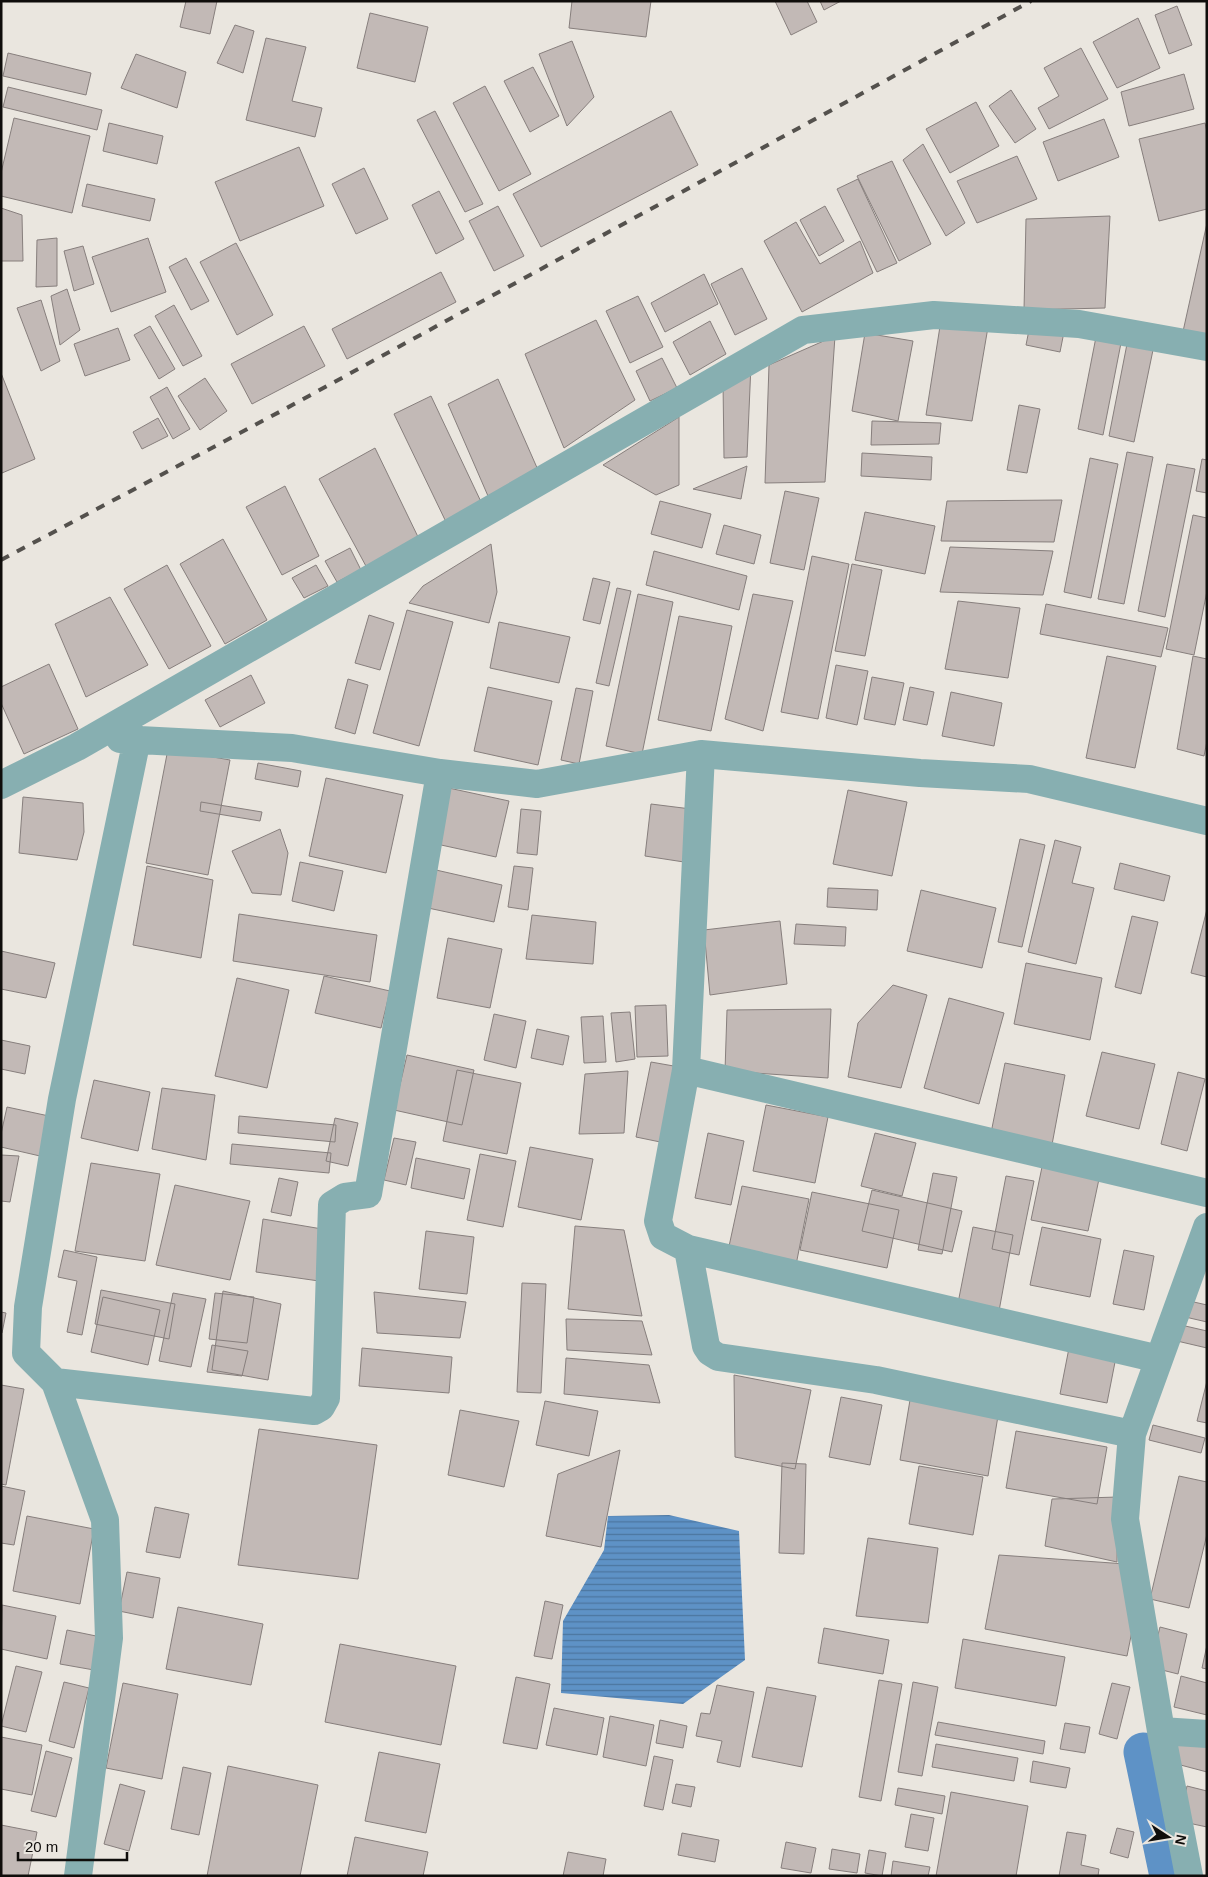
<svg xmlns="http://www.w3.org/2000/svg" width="1208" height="1877" viewBox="0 0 1208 1877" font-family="Helvetica,sans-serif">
  <defs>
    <pattern id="water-rules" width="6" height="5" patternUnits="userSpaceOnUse" patternTransform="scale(1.25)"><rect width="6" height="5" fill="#5e92c6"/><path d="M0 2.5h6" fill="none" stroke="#4c769f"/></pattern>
  </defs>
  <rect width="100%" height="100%" fill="#eae6df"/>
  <!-- water -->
  <path fill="url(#water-rules)" d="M669 1515 739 1531 745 1660 683 1704 561 1693 563 1621 604 1550 608 1516Z"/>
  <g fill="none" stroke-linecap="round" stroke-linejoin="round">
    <!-- canal -->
    <path stroke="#5e92c6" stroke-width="39" d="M1143 1752 1169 1876"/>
  </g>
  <!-- building -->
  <path fill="#c2b9b6" stroke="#877f7d" d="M186 1H217L210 34 180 27Z
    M572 1H651L646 37 569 28Z
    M775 1H807L817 22 791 35Z
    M820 1H841L824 10Z
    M1177 6 1192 45 1169 54 1155 15Z
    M370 13 428 27 415 82 357 68Z
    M1138 18 1160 68 1117 88 1093 42Z
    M235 25 254 31 243 73 217 63Z
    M266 38 306 47 292 101 322 108 315 137 246 120Z
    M572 41 594 97 567 126 539 54Z
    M1081 48 1108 99 1049 129 1038 108 1059 96 1044 68Z
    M8 53 91 73 86 95 3 76Z
    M136 54 186 72 177 108 121 88Z
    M533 67 559 116 530 132 504 81Z
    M1184 74 1194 109 1129 126 1121 92Z
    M485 86 531 174 499 191 453 103Z
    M8 87 102 110 97 130 3 107Z
    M1011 90 1036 129 1015 143 989 106Z
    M976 102 999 146 950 173 926 129Z
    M435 111 483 204 465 212 417 120Z
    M671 111 698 165 541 247 513 194Z
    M14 118 90 136 72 213 1 196V173Z
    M1104 119 1119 157 1058 181 1043 142Z
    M109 123 163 136 157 164 103 151Z
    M1205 123 1207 132V209L1159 221 1139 139Z
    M923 144 965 223 946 236 903 160Z
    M299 147 324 206 240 241 215 182Z
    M1017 156 1037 199 977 223 957 181Z
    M892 161 931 244 899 261 857 176Z
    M364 168 388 219 356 234 332 184Z
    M858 179 897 263 877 272 837 189Z
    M87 184 155 199 150 221 82 206Z
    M439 191 464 239 436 254 412 205Z
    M498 206 524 256 494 271 469 221Z
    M825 206 844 241 819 256 800 220Z
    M1 208 22 215 23 261H1Z
    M1110 216 1105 308 1024 310 1026 219Z
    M796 222 820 264 860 241 873 273 802 312 764 241Z
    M1207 223V342L1182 336Z
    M57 238V286L36 287 37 240Z
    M148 238 166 292 111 312 92 257Z
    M236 243 273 315 237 335 200 262Z
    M83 246 94 284 74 291 64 251Z
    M186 258 209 301 191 310 169 267Z
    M742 268 767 319 735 335 711 284Z
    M441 272 456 302 347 359 332 329Z
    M704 274 718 304 665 332 651 303Z
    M67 289 80 330 60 345 51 296Z
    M638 296 663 347 630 363 606 311Z
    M41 300 60 361 41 371 17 308Z
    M174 305 202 356 183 366 155 316Z
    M596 320 635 400 564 448 525 354Z
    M941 320 988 327 972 421 926 415Z
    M710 321 726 354 690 375 673 342Z
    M1030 325 1064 332 1060 352 1026 345Z
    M150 326 175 369 159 379 134 335Z
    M304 326 325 366 252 404 231 364Z
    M118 328 130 360 85 376 74 344Z
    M865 333 913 341 898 421 852 411Z
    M835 336 825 482 765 483 769 365Z
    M1096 337 1121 343 1103 435 1078 429Z
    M1127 344 1153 350 1134 442 1109 436Z
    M662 358 677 388 650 401 636 371Z
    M751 364 747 457 724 458 723 382Z
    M1 373 35 459 2 473 1 472Z
    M205 378 227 411 200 430 178 396Z
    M498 379 538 470 488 496 448 404Z
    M167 387 190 429 173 439 150 397Z
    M431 396 483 506 447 524 394 414Z
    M1019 405 1040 409 1027 473 1007 470Z
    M679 417V485L656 495 603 465Z
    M158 418 168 436 142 449 133 432Z
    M872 421 941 423 939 444 871 445Z
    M375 448 420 541 367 568 319 479Z
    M1127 452 1153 457 1124 604 1098 599Z
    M862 453 932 457 931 480 861 476Z
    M1090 458 1118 464 1091 598 1064 592Z
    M1202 459 1207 460V493L1196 491Z
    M1167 464 1195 469 1165 617 1138 611Z
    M747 466 741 499 693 489Z
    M285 486 319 556 282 575 246 507Z
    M785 491 819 498 804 570 770 563Z
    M1062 500 1054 542 941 541 947 501Z
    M660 501 711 514 702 548 651 534Z
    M865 512 935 526 925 574 855 560Z
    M1193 515 1207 518V591L1194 655 1166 649Z
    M724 525 761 535 754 564 716 554Z
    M223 539 267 620 225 644 180 564Z
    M491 544 497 592 489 623 409 603 423 586Z
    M950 547 1053 551 1043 595 940 592Z
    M350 548 361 570 337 582 325 561Z
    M654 551 747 576 739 610 646 585Z
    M812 556 849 564 818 719 781 712Z
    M852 564 882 570 865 656 835 651Z
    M167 565 211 646 169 669 124 589Z
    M316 565 328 586 304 598 292 578Z
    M593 578 610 582 600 624 583 620Z
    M617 588 631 591 609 686 596 683Z
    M638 594 673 602 642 754 606 746Z
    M753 594 793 601 763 731 725 719Z
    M110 597 148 665 86 697 55 624Z
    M958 601 1020 608 1008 678 945 669Z
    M1046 604 1168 628 1161 657 1040 634Z
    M407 610 453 622 419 746 373 733Z
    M369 615 394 623 380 670 355 663Z
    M679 616 732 626 711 731 658 720Z
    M499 622 570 637 559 683 490 668Z
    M1107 656 1156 666 1135 768 1086 758Z
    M1193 656 1207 659V741L1204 756 1177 749Z
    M49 664 78 729 24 754 1 703V687Z
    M836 665 868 671 857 725 826 718Z
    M251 675 265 703 220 727 205 700Z
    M872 677 904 683 895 725 864 719Z
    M348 679 368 685 355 734 335 728Z
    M488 687 552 701 538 765 474 751Z
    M910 687 934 692 927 725 903 720Z
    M576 688 593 691 579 764 561 760Z
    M951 692 1002 703 994 746 942 736Z
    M168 749 230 760 208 875 146 863Z
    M258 763 301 771 298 787 255 779Z
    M326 778 403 795 386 873 309 856Z
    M444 787 509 801 496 857 432 843Z
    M848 790 907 802 892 876 833 864Z
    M23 797 83 803 84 832 77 860 19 853Z
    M201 802 262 812 260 821 200 811Z
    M651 804 691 809 684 862 645 856Z
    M521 809 541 811 537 855 517 853Z
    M280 829 288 853 281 895 252 893 232 851Z
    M1020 839 1045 845 1022 947 998 942Z
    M1055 840 1081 847 1072 883 1094 888 1076 964 1028 952Z
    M300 862 343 871 334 911 292 901Z
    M1120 863 1170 876 1164 901 1114 889Z
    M147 866 213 880 201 958 133 945Z
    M514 866 533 868 528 910 508 907Z
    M436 870 502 885 494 922 428 908Z
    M828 888 878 890 877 910 827 907Z
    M921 890 996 908 982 968 907 951Z
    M1207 909V977L1191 973Z
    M239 914 377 935 370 982 233 961Z
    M532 915 596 922 593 964 526 959Z
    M1132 916 1158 922 1141 994 1115 987Z
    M780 921 787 984 710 995 704 930Z
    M796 924 846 927 845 946 794 944Z
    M448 938 502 949 490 1008 437 998Z
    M1 951 55 963 46 998 1 989Z
    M1026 963 1102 978 1090 1040 1014 1024Z
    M324 976 390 991 381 1028 315 1013Z
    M237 978 289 990 267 1088 215 1076Z
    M893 985 927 995 901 1088 848 1077 858 1023Z
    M949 998 1004 1013 979 1104 924 1088Z
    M666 1005 668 1056 637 1057 635 1006Z
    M831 1009 828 1078 725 1071 727 1010Z
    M630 1012 635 1059 616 1062 611 1013Z
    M494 1014 526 1021 516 1068 484 1060Z
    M603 1016 606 1062 584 1063 581 1017Z
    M537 1029 569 1036 563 1065 531 1058Z
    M1 1040 30 1046 25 1074 1 1069Z
    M1102 1052 1155 1064 1139 1129 1086 1116Z
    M407 1055 474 1070 462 1125 394 1110Z
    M651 1062 685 1068 670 1144 636 1137Z
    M1005 1063 1065 1075 1051 1150 990 1138Z
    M457 1070 521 1083 507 1154 443 1141Z
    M628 1071 624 1133 579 1134 585 1074Z
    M1178 1072 1205 1079 1187 1151 1161 1144Z
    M94 1080 150 1092 138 1151 81 1138Z
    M162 1088 215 1095 206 1160 152 1149Z
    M766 1105 828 1117 815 1183 753 1171Z
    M7 1107 49 1116 40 1156 1 1147V1134Z
    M239 1116 336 1125 335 1142 238 1133Z
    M335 1118 358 1123 348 1166 326 1161Z
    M708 1133 744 1141 731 1205 695 1198Z
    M875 1133 916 1143 902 1196 861 1186Z
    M394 1138 416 1142 406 1185 384 1180Z
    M232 1144 331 1153 329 1173 230 1164Z
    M530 1147 593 1159 581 1220 518 1207Z
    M480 1154 516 1161 503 1227 467 1220Z
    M1 1155 19 1156 10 1202 1 1201Z
    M416 1158 470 1169 464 1199 411 1188Z
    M91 1163 160 1174 145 1261 75 1251Z
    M1042 1167 1099 1179 1088 1231 1031 1220Z
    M933 1173 957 1177 942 1254 918 1250Z
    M1006 1176 1034 1181 1019 1255 992 1249Z
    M279 1178 298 1182 291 1216 271 1212Z
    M175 1185 250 1201 230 1280 156 1265Z
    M742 1186 809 1199 796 1265 728 1251Z
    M872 1190 962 1211 952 1252 862 1231Z
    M812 1192 899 1210 887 1268 800 1250Z
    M263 1219 328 1230 319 1281 256 1272Z
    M575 1226 624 1230 642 1316 568 1309Z
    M973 1227 1013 1235 999 1311 958 1303Z
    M1042 1227 1101 1239 1090 1297 1030 1285Z
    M426 1231 474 1237 467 1294 419 1289Z
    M64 1250 97 1257 82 1335 67 1332 77 1281 58 1277Z
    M1124 1250 1154 1256 1144 1310 1113 1304Z
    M522 1283 546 1284 541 1393 517 1392Z
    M101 1290 175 1304 169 1339 95 1324Z
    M223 1291 281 1304 268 1380 212 1370Z
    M374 1292 466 1302 460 1338 377 1333Z
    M173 1293 206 1299 191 1367 159 1361Z
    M215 1293 254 1297 247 1343 209 1339Z
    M103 1297 160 1310 148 1365 91 1352Z
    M1185 1300 1207 1305V1322L1181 1316Z
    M1 1312 6 1313 2 1333H1Z
    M566 1319 642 1321 652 1355 567 1350Z
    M1181 1325 1207 1331V1348L1177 1341Z
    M212 1345 248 1351 242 1376 207 1372Z
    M362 1348 452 1357 449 1393 359 1386Z
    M1069 1348 1116 1357 1107 1403 1060 1394Z
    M566 1358 649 1365 660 1403 564 1394Z
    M734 1375 811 1390 795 1469 735 1457Z
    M1207 1381V1423L1197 1421Z
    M1 1385 24 1389 6 1485 1 1484Z
    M841 1397 882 1405 870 1465 829 1457Z
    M910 1400 998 1416 988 1476 900 1460Z
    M545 1401 598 1411 589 1456 536 1445Z
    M460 1410 519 1421 504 1487 448 1475Z
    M1153 1425 1205 1438 1201 1453 1149 1440Z
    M259 1429 377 1445 358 1579 238 1565Z
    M1016 1431 1107 1447 1097 1504 1006 1488Z
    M620 1450 601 1547 546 1536 558 1474Z
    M782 1463 806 1464 804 1554 779 1553Z
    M919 1466 983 1477 973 1535 909 1524Z
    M1179 1476 1207 1482V1534L1189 1608 1150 1599Z
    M1 1486 25 1491 14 1545 1 1543Z
    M1118 1497 1117 1562 1045 1546 1052 1499Z
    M155 1507 189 1514 180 1558 146 1552Z
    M27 1516 94 1529 80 1604 13 1591Z
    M868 1538 938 1548 928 1623 856 1616Z
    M999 1555 1126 1564 1136 1611 1127 1656 985 1629Z
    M127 1572 160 1578 153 1618 119 1611Z
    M545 1601 563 1605 552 1659 534 1656Z
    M2 1605 56 1616 47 1659 1 1649Z
    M178 1607 263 1624 251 1685 166 1669Z
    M1160 1627 1187 1634 1178 1674 1150 1667Z
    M824 1628 889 1640 883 1674 818 1663Z
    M67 1630 101 1637 94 1670 60 1664Z
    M963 1639 1065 1657 1056 1706 955 1688Z
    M340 1644 456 1666 441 1745 325 1722Z
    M1207 1645V1669L1202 1668Z
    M16 1666 42 1672 26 1732 1 1726Z
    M1181 1676 1207 1683V1715L1174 1707Z
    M516 1677 550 1684 537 1749 503 1743Z
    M879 1680 902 1684 881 1801 859 1797Z
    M64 1682 89 1688 74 1748 49 1741Z
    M913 1682 938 1687 922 1776 898 1772Z
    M123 1683 178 1694 162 1779 106 1768Z
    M1112 1683 1130 1687 1117 1739 1099 1734Z
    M717 1685 754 1692 740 1767 717 1762 722 1741 696 1736 701 1713 710 1714Z
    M767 1687 816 1696 802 1767 752 1757Z
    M554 1708 604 1718 597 1755 546 1745Z
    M610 1716 654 1725 646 1766 603 1757Z
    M660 1720 687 1726 683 1748 656 1743Z
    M938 1722 1045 1741 1043 1754 935 1735Z
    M1065 1723 1090 1727 1085 1753 1060 1749Z
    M1 1737 42 1745 32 1795 1 1789Z
    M1179 1737 1207 1743V1772L1173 1763Z
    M936 1744 1018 1758 1014 1781 932 1767Z
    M46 1751 72 1758 56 1817 31 1811Z
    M379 1752 440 1764 426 1833 365 1821Z
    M654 1756 673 1760 663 1810 644 1806Z
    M1033 1761 1070 1768 1066 1788 1030 1782Z
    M228 1766 318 1785 300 1876H207Z
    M183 1767 211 1773 199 1835 171 1829Z
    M120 1784 145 1791 129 1851 104 1844Z
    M676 1784 695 1787 691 1807 672 1803Z
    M1187 1786 1207 1791V1827L1179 1821Z
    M898 1788 945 1796 942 1814 895 1805Z
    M951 1792 1028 1806 1016 1876H936Z
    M911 1814 934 1818 928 1851 905 1847Z
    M1 1825 37 1832 28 1876H1Z
    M1117 1828 1134 1832 1128 1858 1110 1853Z
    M1067 1832 1086 1835 1081 1865 1099 1869 1098 1876H1059Z
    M682 1833 719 1840 715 1862 678 1855Z
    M355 1837 428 1852 423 1876H347Z
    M786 1842 816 1848 811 1873 781 1868Z
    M832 1849 860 1854 857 1873 829 1869Z
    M869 1850 886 1853 882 1876 865 1873Z
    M568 1852 606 1859 603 1876H563Z
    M893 1861 930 1867 928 1876H891Z"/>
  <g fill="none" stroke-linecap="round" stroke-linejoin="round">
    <!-- minor -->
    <path stroke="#87afb1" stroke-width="28" d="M120 739 292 748 440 773 537 784 701 754 920 773 1029 779 1207 821
      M701 754 686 1070 658 1221 663 1236 688 1249 1159 1359
      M1 785 77 747 803 330 934 315 1079 324 1207 347
      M686 1070 1207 1193
      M688 1249 706 1346 710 1352 718 1357 876 1380 1132 1434
      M55 1382 314 1411 321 1407 326 1398 332 1205 345 1197 368 1194 440 773
      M1161 1731 1207 1734
      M78 1876 109 1638 105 1520 55 1382 26 1353 28 1307 62 1099 137 739
      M1189 1876 1161 1731 1125 1519 1132 1434 1207 1227"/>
    <!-- rail -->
    <path stroke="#54514d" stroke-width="4" stroke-dasharray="9 9" stroke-linecap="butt" d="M1 560 285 409 1031 1"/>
  </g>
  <!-- border -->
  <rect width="1208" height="1877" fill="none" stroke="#0f0d0b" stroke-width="5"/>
  <!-- north arrow -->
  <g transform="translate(1168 1837) rotate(102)" stroke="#eae6df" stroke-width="4" paint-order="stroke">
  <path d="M0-4L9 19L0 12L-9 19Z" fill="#0f0d0b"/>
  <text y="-8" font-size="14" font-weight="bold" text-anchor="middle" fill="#0f0d0b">N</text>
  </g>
  <!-- scale -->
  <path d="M18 1852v8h109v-8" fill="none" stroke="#0f0d0b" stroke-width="2.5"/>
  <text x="25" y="1852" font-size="15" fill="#0f0d0b" stroke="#eae6df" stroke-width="4" paint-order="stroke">20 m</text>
</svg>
